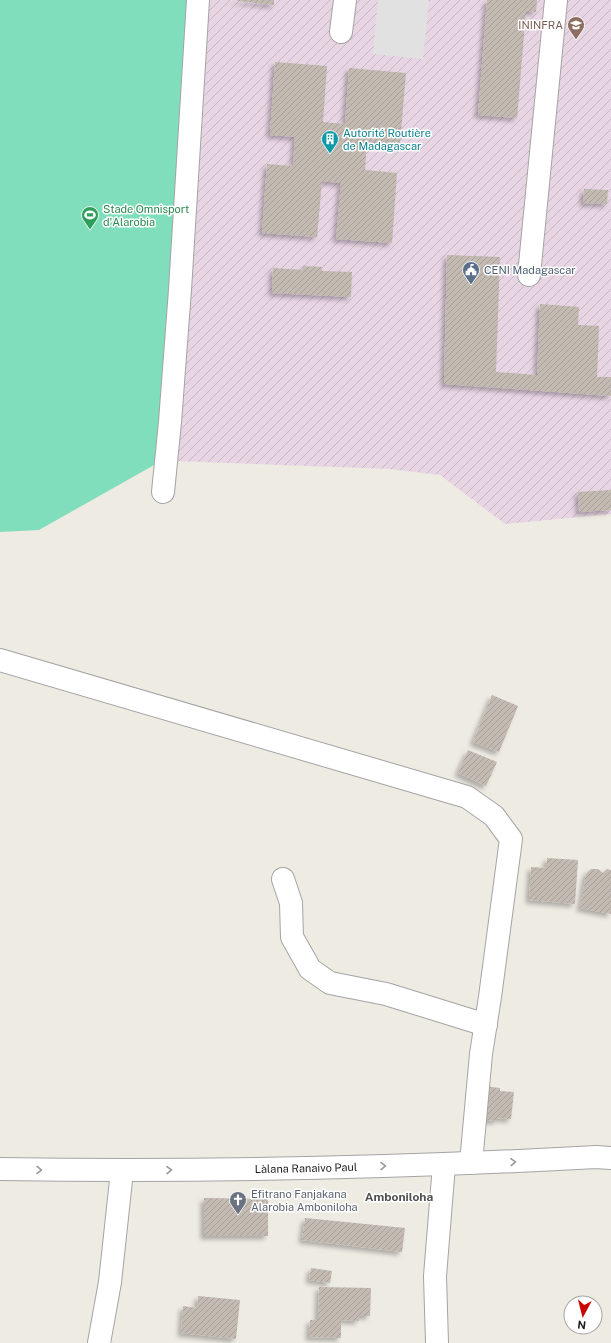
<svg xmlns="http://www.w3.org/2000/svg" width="611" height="1343" viewBox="0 0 611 1343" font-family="'Public Sans',sans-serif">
  <defs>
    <pattern id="industrial-furrows" width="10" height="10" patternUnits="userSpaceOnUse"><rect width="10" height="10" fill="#e8d5e4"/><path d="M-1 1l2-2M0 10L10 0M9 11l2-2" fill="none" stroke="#c7b6c3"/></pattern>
    <pattern id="building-hatch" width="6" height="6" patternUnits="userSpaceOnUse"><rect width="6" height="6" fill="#c3bab2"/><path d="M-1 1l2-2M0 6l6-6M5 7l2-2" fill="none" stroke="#a79f99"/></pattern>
    <filter id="shadow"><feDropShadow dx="-3.5" dy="3.5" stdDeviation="2" flood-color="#0004"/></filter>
  </defs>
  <rect width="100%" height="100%" fill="#eeebe3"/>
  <!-- industrial -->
  <path fill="url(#industrial-furrows)" d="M202 0H611V514L505 524 440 475 389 469 173 461Z"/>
  <!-- pitch -->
  <path fill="#80debc" d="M0 0H196L163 460 39 530 0 532Z"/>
  <!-- parking -->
  <path fill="#e1e1e1" d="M378 0H429L423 59 373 54Z"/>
  <!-- building -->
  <path fill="url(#building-hatch)" filter="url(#shadow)" d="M237 0H274V5L237 1Z
    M487 0H537L536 12 526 11 517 118 478 115Z
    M275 62 327 66 323 122 345 124 349 68 406 73 400 144 367 141 365 170 397 173 392 243 336 239 341 183 322 181 317 237 262 233 267 164 293 166 295 137 270 135Z
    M584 189 608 190 607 204 583 203Z
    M447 255 500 257 496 372 537 375 540 304 579 307 578 325 599 326 597 377H611V396L444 384Z
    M303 266 322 267V271L352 272 351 297 272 293 273 268 303 270Z
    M611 490V510L579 512 578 492Z
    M492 695 518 706 499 752 473 742Z
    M468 750 497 762 486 786 458 773Z
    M547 858 578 860 575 904 529 900 531 867 546 868Z
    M591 869H598L603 873 607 869 611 870V914L580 908 586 874Z
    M483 1086 500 1088V1091L514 1092 511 1119 497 1118V1121L479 1119Z
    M204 1198 268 1199V1236H204Z
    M305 1218 405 1228 402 1252 302 1240Z
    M311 1268 332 1271 330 1283 309 1280Z
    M319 1287 371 1288 370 1316H359V1321L341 1320V1338L309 1337 310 1320H318Z
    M198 1296 240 1300 236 1339 181 1333 183 1306 197 1308Z"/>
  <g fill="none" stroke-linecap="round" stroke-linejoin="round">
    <defs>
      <g id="minor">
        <path d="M341 32 345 0"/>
        <path d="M529 275 556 0"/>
        <path d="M163 492 170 422 180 290 198 0"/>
        <path d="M0 660 467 797 494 816 511 839 490 997 481 1054 471 1163"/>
        <path d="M283 879 291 903 292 937 310 969 330 983 386 994 486 1025"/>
        <path id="s1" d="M0 1169C199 1172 398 1168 596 1157L611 1158"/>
        <path d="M99 1343 110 1282 122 1171"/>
        <path d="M437 1343 435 1276 444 1165"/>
      </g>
    </defs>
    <!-- minor casing -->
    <use href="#minor" stroke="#a4a4a4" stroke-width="24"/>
    <!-- minor -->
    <use href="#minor" stroke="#fff" stroke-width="22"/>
  </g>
  <!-- one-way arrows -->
  <defs><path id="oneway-chevron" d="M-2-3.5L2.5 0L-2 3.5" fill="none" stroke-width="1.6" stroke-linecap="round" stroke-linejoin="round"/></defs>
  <g stroke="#999">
    <use href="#oneway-chevron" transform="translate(513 1162) rotate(-3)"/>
    <use href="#oneway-chevron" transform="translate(383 1166) rotate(-1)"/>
    <use href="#oneway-chevron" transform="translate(39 1170) rotate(1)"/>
    <use href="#oneway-chevron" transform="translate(169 1170) rotate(-1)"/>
  </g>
  <!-- icons -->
  <defs>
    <symbol id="school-pin" viewBox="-11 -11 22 30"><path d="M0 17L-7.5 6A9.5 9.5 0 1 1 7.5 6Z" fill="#8d6e63" stroke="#fff"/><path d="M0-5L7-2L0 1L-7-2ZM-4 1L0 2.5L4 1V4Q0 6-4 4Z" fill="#fff"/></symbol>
    <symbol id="building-pin" viewBox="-11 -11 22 30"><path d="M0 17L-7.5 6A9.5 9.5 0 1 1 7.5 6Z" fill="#0f9aa8" stroke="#fff"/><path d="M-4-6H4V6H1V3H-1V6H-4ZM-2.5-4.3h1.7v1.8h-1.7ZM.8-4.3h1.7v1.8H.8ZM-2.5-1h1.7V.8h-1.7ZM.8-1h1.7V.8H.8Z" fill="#fff"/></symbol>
    <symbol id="stadium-pin" viewBox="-11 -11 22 30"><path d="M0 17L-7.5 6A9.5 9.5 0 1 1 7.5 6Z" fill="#2e9e5b" stroke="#fff"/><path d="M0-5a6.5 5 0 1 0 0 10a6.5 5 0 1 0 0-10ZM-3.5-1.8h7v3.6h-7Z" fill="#fff"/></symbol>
    <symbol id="civic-pin" viewBox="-11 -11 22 30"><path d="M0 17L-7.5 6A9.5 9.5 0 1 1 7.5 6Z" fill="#5c6f8a" stroke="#fff"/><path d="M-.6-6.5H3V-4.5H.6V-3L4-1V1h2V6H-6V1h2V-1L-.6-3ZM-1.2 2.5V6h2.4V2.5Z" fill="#fff"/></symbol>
    <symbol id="church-pin" viewBox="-11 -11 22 30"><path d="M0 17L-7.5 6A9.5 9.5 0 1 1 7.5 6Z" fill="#6b7280" stroke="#fff"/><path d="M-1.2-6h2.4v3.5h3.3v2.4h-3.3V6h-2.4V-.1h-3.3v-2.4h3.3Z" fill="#fff"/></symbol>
  </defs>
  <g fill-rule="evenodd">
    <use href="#school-pin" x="566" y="15" width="20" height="27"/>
    <use href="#building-pin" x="320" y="129" width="20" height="27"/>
    <use href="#stadium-pin" x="80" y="205" width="20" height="27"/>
    <use href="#civic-pin" x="461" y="260" width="20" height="27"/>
    <use href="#church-pin" x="228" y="1190" width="20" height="27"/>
  </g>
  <g text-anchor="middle" stroke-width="3" stroke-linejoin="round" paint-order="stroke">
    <!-- education labels -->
    <g font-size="11" fill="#785e54" stroke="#fff" text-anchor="end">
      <text x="563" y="29">ININFRA</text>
    </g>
    <!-- culture labels -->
    <g font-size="11" fill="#0d838f" stroke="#fff" text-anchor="start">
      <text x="343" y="137">Autorité Routière<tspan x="343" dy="13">de Madagascar</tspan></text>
    </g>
    <!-- leisure labels -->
    <g font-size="11" fill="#27864d" stroke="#fff" text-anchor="start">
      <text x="103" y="213">Stade Omnisport<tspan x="103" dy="13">d'Alarobia</tspan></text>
    </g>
    <!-- service labels -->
    <g font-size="11" fill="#4e5e75" stroke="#fff" text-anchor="start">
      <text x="484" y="274">CENI Madagascar</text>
    </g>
    <!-- street labels -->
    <g font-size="11" fill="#1d1d1d" stroke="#fff">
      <text dy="4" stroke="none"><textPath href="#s1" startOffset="306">Làlana Ranaivo Paul</textPath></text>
    </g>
    <!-- worship labels -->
    <g font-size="11" fill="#5b616d" stroke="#fff" text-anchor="start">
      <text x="251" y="1198">Efitrano Fanjakana<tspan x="251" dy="13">Alarobia Amboniloha</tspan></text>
    </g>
    <!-- neighbourhood labels -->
    <g font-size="12" font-weight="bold" fill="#505050" stroke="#fff">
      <text x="399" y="1201">Amboniloha</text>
    </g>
  </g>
  <!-- north arrow -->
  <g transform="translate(583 1315) rotate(187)"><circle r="19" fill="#ffffff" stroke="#a5a5a5"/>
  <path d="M0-3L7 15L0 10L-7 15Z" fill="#ca0400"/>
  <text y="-6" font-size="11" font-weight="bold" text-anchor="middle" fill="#1d1d1d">N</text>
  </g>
</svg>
